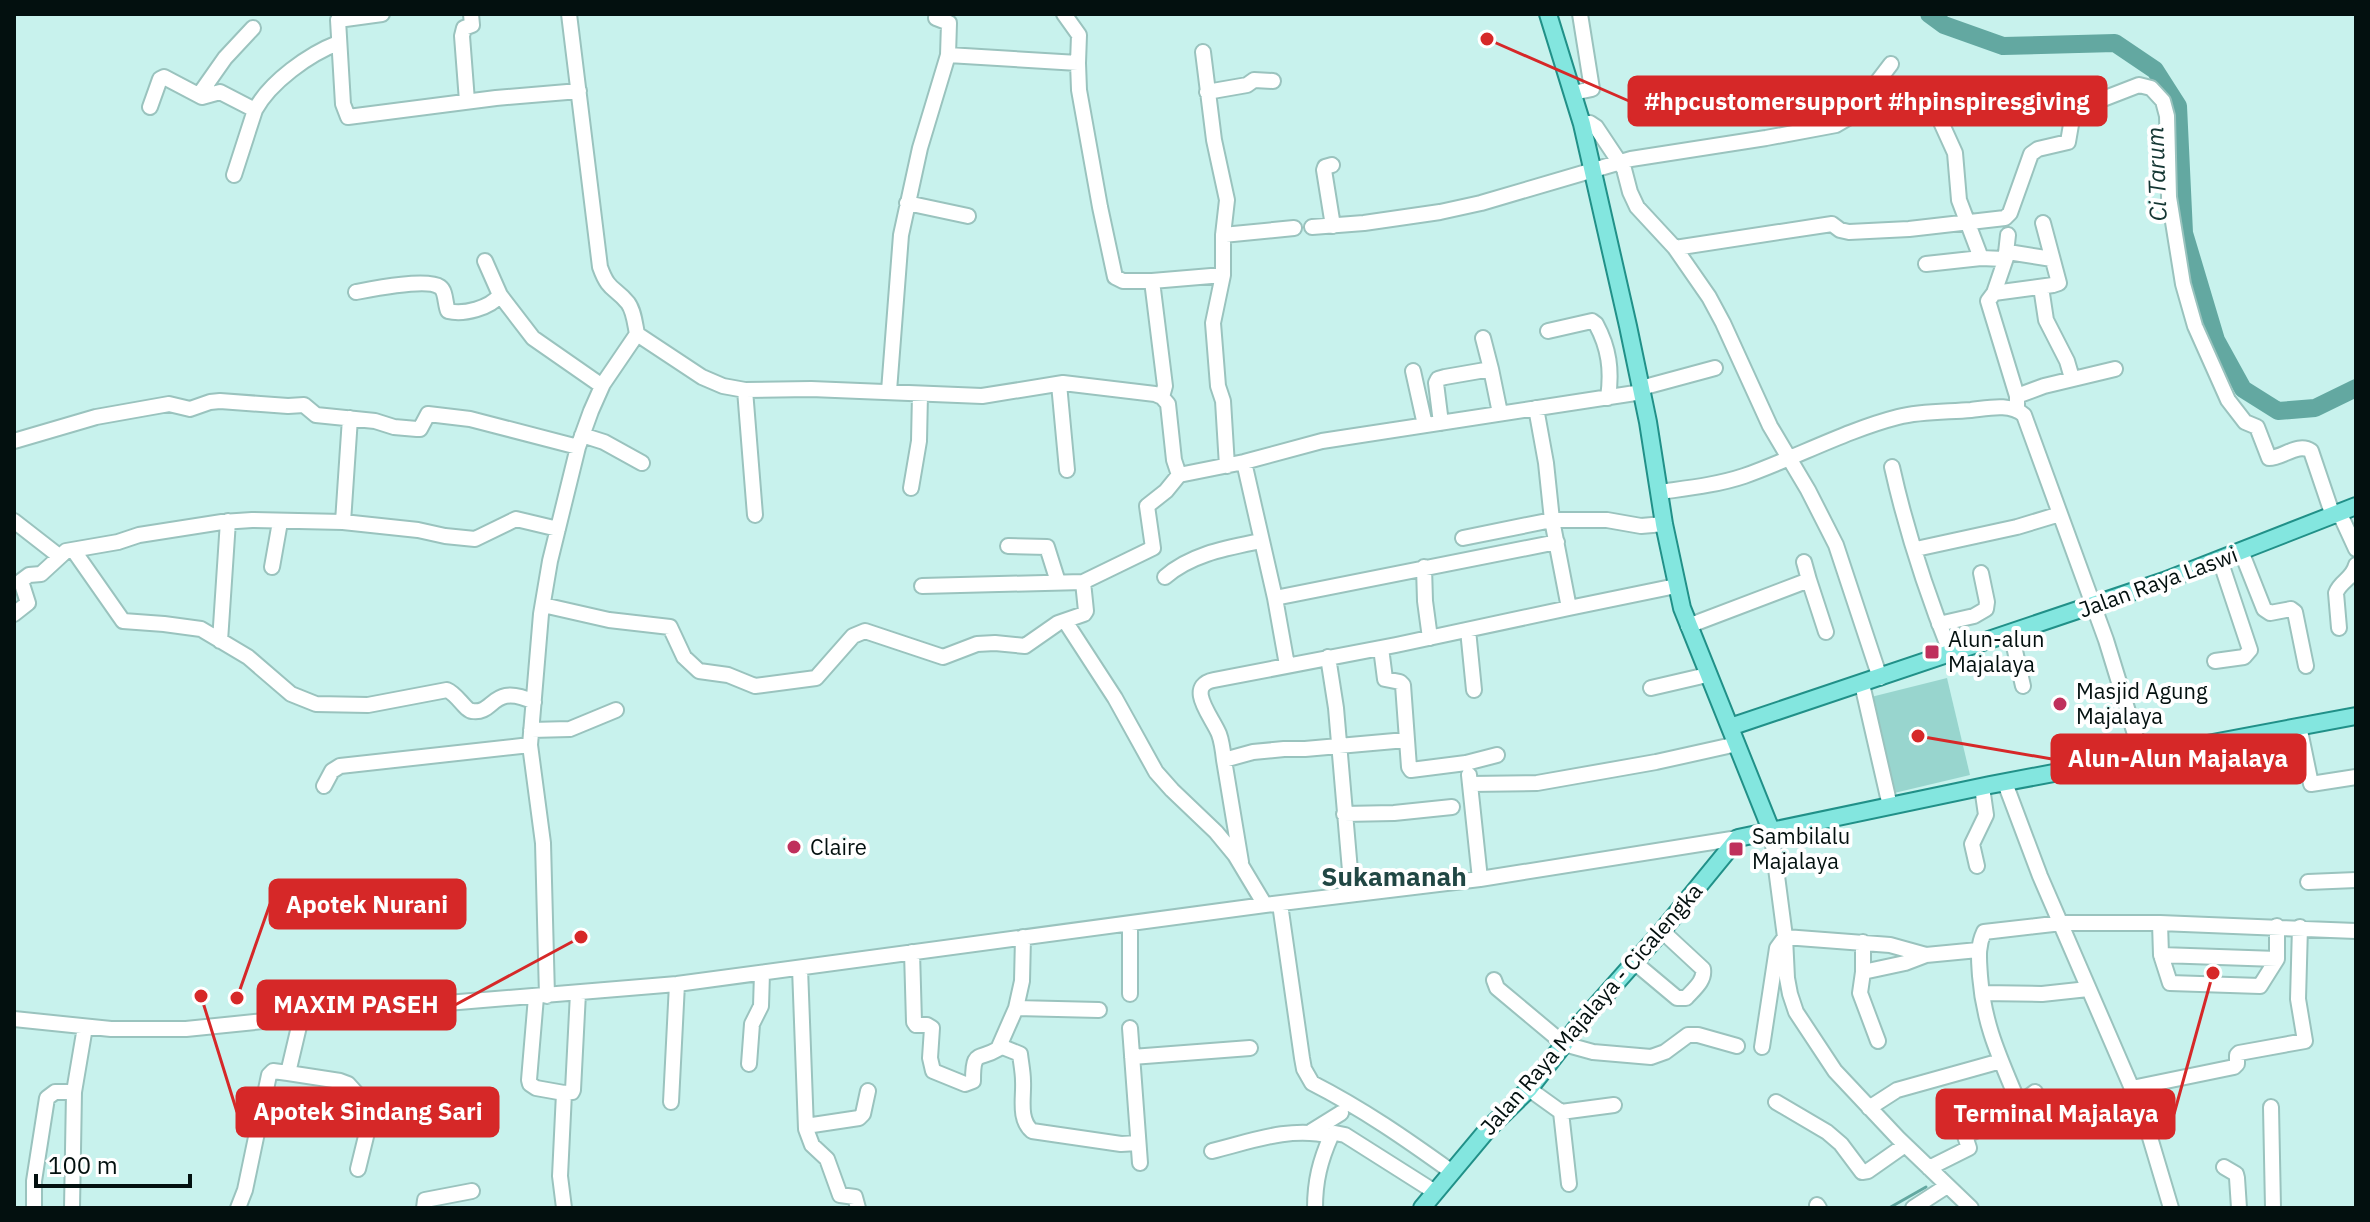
<svg xmlns="http://www.w3.org/2000/svg" width="2370" height="1222" viewBox="0 0 2370 1222" font-family="'IBM Plex Sans',sans-serif">
  <rect width="100%" height="100%" fill="#c8f2ed"/>
  <!-- park -->
  <path fill="#98d5ce" d="M1947 678 1970 775 1890 794 1867 698Z"/>
  <g fill="none" stroke-linecap="round" stroke-linejoin="round">
    <!-- stream -->
    <path stroke="#63a8a1" stroke-width="3" d="M1889 1208 1926 1187"/>
    <!-- river -->
    <path stroke="#63a8a1" stroke-width="18" d="M1929 14 1944 25 2003 46 2115 43 2155 70 2178 106 2184 233 2216 340 2243 389 2278 411 2315 408 2356 388"/>
    <defs>
      <path id="minor" d="M382 14 338 20 343 104 348 117 496 98 579 91
        M569 14 600 267C609 292 614 286 628 303 634 311 635 324 637 334L702 377 723 386 745 390 811 389 982 396 1063 383 1155 394 1162 397 1168 404 1174 460 1179 475 1244 462 1322 441 1642 392
        M937 14 936 18 949 23 948 55
        M1203 52 1214 140 1227 200 1223 235V275L1213 323 1218 386 1223 401 1227 466
        M1078 63 1079 90 1100 207 1115 277 1123 281H1152L1165 386 1162 397
        M1207 92 1247 85 1254 80 1273 81
        M1573 93 1592 89 1580 14
        M199 95 225 58 253 28
        M467 101 462 36 464 28 472 25 471 14
        M150 107 160 79 164 77 202 97 220 92 255 110
        M1940 120 1955 153 1959 200 1981 258 2004 259
        M1582 124 1590 123 1596 127 1624 169 1630 192 1637 207 1675 248 1709 297 1723 323 1770 426 1808 490 1836 545 1880 678
        M1332 165 1325 167 1324 170 1333 226
        M234 175 255 110C270 82 309 54 338 43
        M907 203 968 216
        M1312 227 1364 223 1440 212 1481 203 1631 159 1766 138 1836 125 1848 118 1855 111 1891 64
        M1223 235 1294 228
        M1675 248 1832 224 1840 230 1849 232 1909 229 2005 218 2010 213 2031 154 2038 149 2068 142 2073 113 2077 109 2139 85 2151 88 2163 101 2167 116 2169 197 2183 284 2195 326 2228 400 2245 422 2257 427 2269 458C2283 458 2298 442 2311 451L2333 516
        M2006 253 2008 235
        M485 261 500 295 533 338 602 386
        M1926 264 1981 258
        M1152 281 1223 275
        M2041 287 2046 320 2067 361 2072 378
        M356 292C372 289 427 278 440 287 446 291 445 304 448 311 464 315 490 308 500 295
        M1994 293 2008 252 2052 259
        M1548 331 1592 321 1596 324C1609 348 1612 370 1608 398
        M1483 338 1491 369
        M1413 371 1425 425
        M1059 384 1067 470
        M1641 388 1715 368
        M745 390 755 515
        M889 391 901 235 920 148 948 55 1078 63 1079 35 1064 14
        M2017 396 2044 386 2115 369
        M2017 410V396L1988 301 1994 293 2053 285 2059 283 2043 223
        M1441 423 1436 383 1438 379 1445 377 1491 369 1500 413
        M582 435 604 442 642 463
        M14 441 96 417 169 404 190 409 210 402 220 401 288 406 304 405 316 415 375 421 394 427 417 429H420L428 414 470 419 578 447
        M1244 462 1275 598 1557 542
        M1892 467C1906 530 1927 594 1951 654
        M911 488 919 441 920 394
        M1660 492C1688 488 1717 485 1744 476 1795 458 1847 430 1898 417 1921 411 1947 412 1971 410 1989 408 2010 403 2024 415L2106 640 2142 757
        M2339 512 2356 549
        M14 521 59 556
        M343 522 350 418
        M1664 524 1641 526 1607 520H1552L1569 608 1676 586
        M1463 538 1552 520 1546 463 1536 408
        M1008 546 1047 547 1058 582
        M1916 549 2017 527 2060 514
        M74 551 123 621 164 624 201 629 248 657 291 694 316 704 368 705 447 690C457 694 465 710 472 711 495 715 491 682 534 702
        M2241 551 2264 609 2270 613 2291 609 2295 612 2306 666
        M272 567 280 522
        M1424 567 1425 601 1430 638
        M1165 577C1191 554 1227 548 1261 541
        M1809 580 1826 632
        M922 586 1083 582
        M1275 598 1287 665
        M543 605 609 620 670 627 684 657 699 671 728 675 755 686 816 678 853 636 865 631 943 657 977 644 995 643 1025 646 1058 623 1084 614 1086 611 1083 582 1153 548 1147 506 1166 491 1179 475
        M14 614 28 603 21 581 29 575 41 574 66 551 118 542 139 535 222 522 252 520 343 522 418 530 445 536 475 539 516 519 558 529
        M1065 621 1115 698 1156 772 1172 790 1216 832 1235 855 1265 905
        M1939 624 1974 616 1986 609 1987 602 1981 573
        M1688 626 1809 580 1804 562
        M2339 628 2336 593C2340 581 2353 579 2356 565
        M1468 630 1474 690
        M2011 633 2023 686
        M220 641 228 521
        M1381 648 1385 679 1400 682 1403 685 1409 767 1411 770 1466 763 1497 755
        M1328 657 1336 708 1352 894
        M2215 661 2244 657 2250 650 2220 560
        M1862 684 1890 806
        M1651 688 1707 675
        M2299 726 2311 784 2356 777
        M531 730 570 729 616 710
        M1406 740 1305 749H1284L1253 752 1224 760C1223 751 1222 742 1219 734 1213 718 1184 686 1214 680L1396 645 1569 608
        M1224 760 1241 862
        M1469 775 1480 879
        M2005 783 2040 876 2143 1114 2171 1208
        M1470 784 1537 783 1656 762 1737 744
        M324 786 332 771 340 766 530 745
        M1344 814 1394 813 1452 807
        M1771 830 1785 937 1787 978 1790 994 1796 1012 1835 1071 1898 1138 1971 1208
        M1977 866 1972 844 1986 815 1982 787
        M2308 882 2356 880
        M1280 904 1302 1058 1304 1069 1312 1083C1363 1109 1406 1139 1452 1172
        M2160 923 2161 955 2170 983 2260 986 2277 959V926
        M1130 925V994
        M912 952 914 1022 916 1025H927L932 1028 930 1058 933 1071 965 1084 973 1081C973 1049 978 1061 998 1049L1016 1008 1022 981 1023 937
        M2161 955 2277 959
        M1634 962 1677 998H1686C1694 989 1705 981 1703 969L1662 931
        M800 968 806 1129 812 1145 827 1159 840 1195 855 1197 858 1208
        M1863 972V942
        M1494 980 1497 988 1564 1044 1593 1052 1651 1057 1665 1052 1688 1035H1698L1737 1046
        M1982 993 2042 994 2088 989
        M547 996 543 843 530 745 541 614 550 561 578 447 591 411 603 384 637 334
        M536 997 529 1080 530 1084 536 1088 564 1093 560 1176 564 1208
        M1016 1008 1099 1010
        M14 1019 111 1029H186L411 1006 677 984 1265 905 1480 879 1738 838
        M1130 1028 1140 1163
        M1878 1041 1860 993 1863 972 1905 963 1926 955
        M1000 1046 1020 1054C1021 1063 1023 1072 1023 1081 1024 1097 1018 1119 1032 1131L1121 1144 1138 1143
        M1762 1047 1777 948 1785 937 1890 945 1926 955 1978 950
        M1132 1057 1250 1048
        M749 1064 752 1024 761 1006 762 973
        M288 1073 340 1081 348 1084 357 1094 371 1102V1116L358 1169
        M2132 1088 2234 1067 2237 1064V1055L2239 1053 2305 1041 2298 999 2300 927
        M1529 1089 1561 1112 1569 1184
        M564 1093 572 1092 573 1090 578 993
        M671 1102 677 984
        M1776 1102 1827 1132 1841 1144 1862 1172 1868 1171 1905 1145
        M2019 1104C2000 1058 1984 1026 1980 976 1979 960 1977 947 1984 932L2062 923H2160L2356 931
        M2271 1107 2273 1208
        M1869 1108 1897 1090 2001 1061
        M1561 1112 1614 1105
        M806 1126 859 1118 863 1114 868 1091
        M1312 1131 1341 1113
        M1212 1151C1252 1141 1290 1126 1331 1136L1335 1133 1345 1135 1435 1192
        M2224 1167 2236 1174 2237 1178 2239 1208
        M1929 1168 1969 1148 1965 1136 1988 1125 1990 1117 2019 1104 2035 1092
        M1817 1205 1819 1208
        M34 1208V1181L47 1098 55 1092H74
        M72 1208 74 1092 85 1027
        M238 1208 245 1190 269 1075 273 1071 288 1073 301 1018
        M424 1208 425 1200 472 1191
        M1315 1208C1315 1181 1320 1161 1331 1136
        M1913 1208 1947 1186"/>
      <path id="major" d="M1548 14 1582 124 1628 326 1648 422 1664 524 1682 608 1771 830
        M1730 727 2164 581 2356 506
        M1422 1208 1488 1129 1529 1089 1578 1026 1662 931 1738 838 1990 785 2356 716"/>
    </defs>
    <!-- minor casing -->
    <use href="#minor" stroke="#9ac3be" stroke-width="18"/>
    <!-- major casing -->
    <use href="#major" stroke="#219088" stroke-width="20"/>
    <!-- minor -->
    <use href="#minor" stroke="#fff" stroke-width="14"/>
    <!-- major -->
    <use href="#major" stroke="#83e6df" stroke-width="16"/>
  </g>
  <!-- markers -->
  <g fill="#bf305c" stroke="#fff" stroke-width="3">
    <rect x="1924" y="644" width="16" height="16" rx="4"/>
    <circle cx="2060" cy="704" r="8"/>
    <circle cx="794" cy="847" r="8"/>
    <rect x="1728" y="841" width="16" height="16" rx="4"/>
  </g>
  <g text-anchor="middle" stroke-width="8" stroke-linejoin="round" paint-order="stroke">
    <!-- street labels -->
    <g font-size="22" fill="#03100f" stroke="#fff">
      <text transform="translate(2158 582) rotate(-20)" y="8">Jalan Raya Laswi</text>
      <text transform="translate(1591 1009) rotate(-49)" y="8">Jalan Raya Majalaya - Cicalengka</text>
    </g>
    <!-- poi labels -->
    <g font-size="22" fill="#03100f" stroke="#fff" text-anchor="start">
      <text x="1948" y="647">Alun-alun<tspan x="1948" dy="25">Majalaya</tspan></text>
      <text x="2076" y="699">Masjid Agung<tspan x="2076" dy="25">Majalaya</tspan></text>
      <text x="1752" y="844">Sambilalu<tspan x="1752" dy="25">Majalaya</tspan></text>
      <text x="810" y="855">Claire</text>
    </g>
    <!-- water labels -->
    <g font-size="24" font-style="italic" fill="#143633" stroke="#fff">
      <text transform="translate(2157 174) rotate(-92)" y="8">Ci Tarum</text>
    </g>
    <!-- quarter labels -->
    <g font-size="26" font-weight="bold" fill="#214744" stroke="#fff">
      <text x="1394" y="886">Sukamanah</text>
    </g>
  </g>
  <!-- callouts -->
  <path fill="none" stroke="#d62828" stroke-width="3" d="M1487 39L1629 101M1918 736L2052 759M237 998L270 904M581 937L455 1005M201 996L237 1112M2213 973L2174 1114"/>
  <g fill="#d62828" stroke="#fff" stroke-width="3">
    <circle cx="1487" cy="39" r="8"/>
    <circle cx="1918" cy="736" r="8"/>
    <circle cx="237" cy="998" r="8"/>
    <circle cx="581" cy="937" r="8"/>
    <circle cx="201" cy="996" r="8"/>
    <circle cx="2213" cy="973" r="8"/>
  </g>
  <g fill="#d62828" stroke="#d62828" stroke-width="3">
    <rect x="1629" y="77" width="477" height="48" rx="8"/>
    <rect x="2052" y="735" width="253" height="48" rx="8"/>
    <rect x="270" y="880" width="195" height="48" rx="8"/>
    <rect x="258" y="981" width="197" height="48" rx="8"/>
    <rect x="237" y="1088" width="261" height="48" rx="8"/>
    <rect x="1937" y="1090" width="237" height="48" rx="8"/>
  </g>
  <g font-size="24" text-anchor="middle" font-weight="bold" fill="#fff">
    <text x="1867" y="110">#hpcustomersupport #hpinspiresgiving</text>
    <text x="2178" y="767">Alun-Alun Majalaya</text>
    <text x="367" y="913">Apotek Nurani</text>
    <text x="356" y="1013">MAXIM PASEH</text>
    <text x="368" y="1120">Apotek Sindang Sari</text>
    <text x="2056" y="1122">Terminal Majalaya</text>
  </g>
  <!-- border -->
  <rect width="2370" height="1222" fill="none" stroke="#03100f" stroke-width="32"/>
  <!-- scale -->
  <path d="M36 1174v12h154v-12" fill="none" stroke="#03100f" stroke-width="4"/>
  <text x="48" y="1174" font-size="24" fill="#03100f" stroke="#ffffff" stroke-width="6" paint-order="stroke">100 m</text>
</svg>
